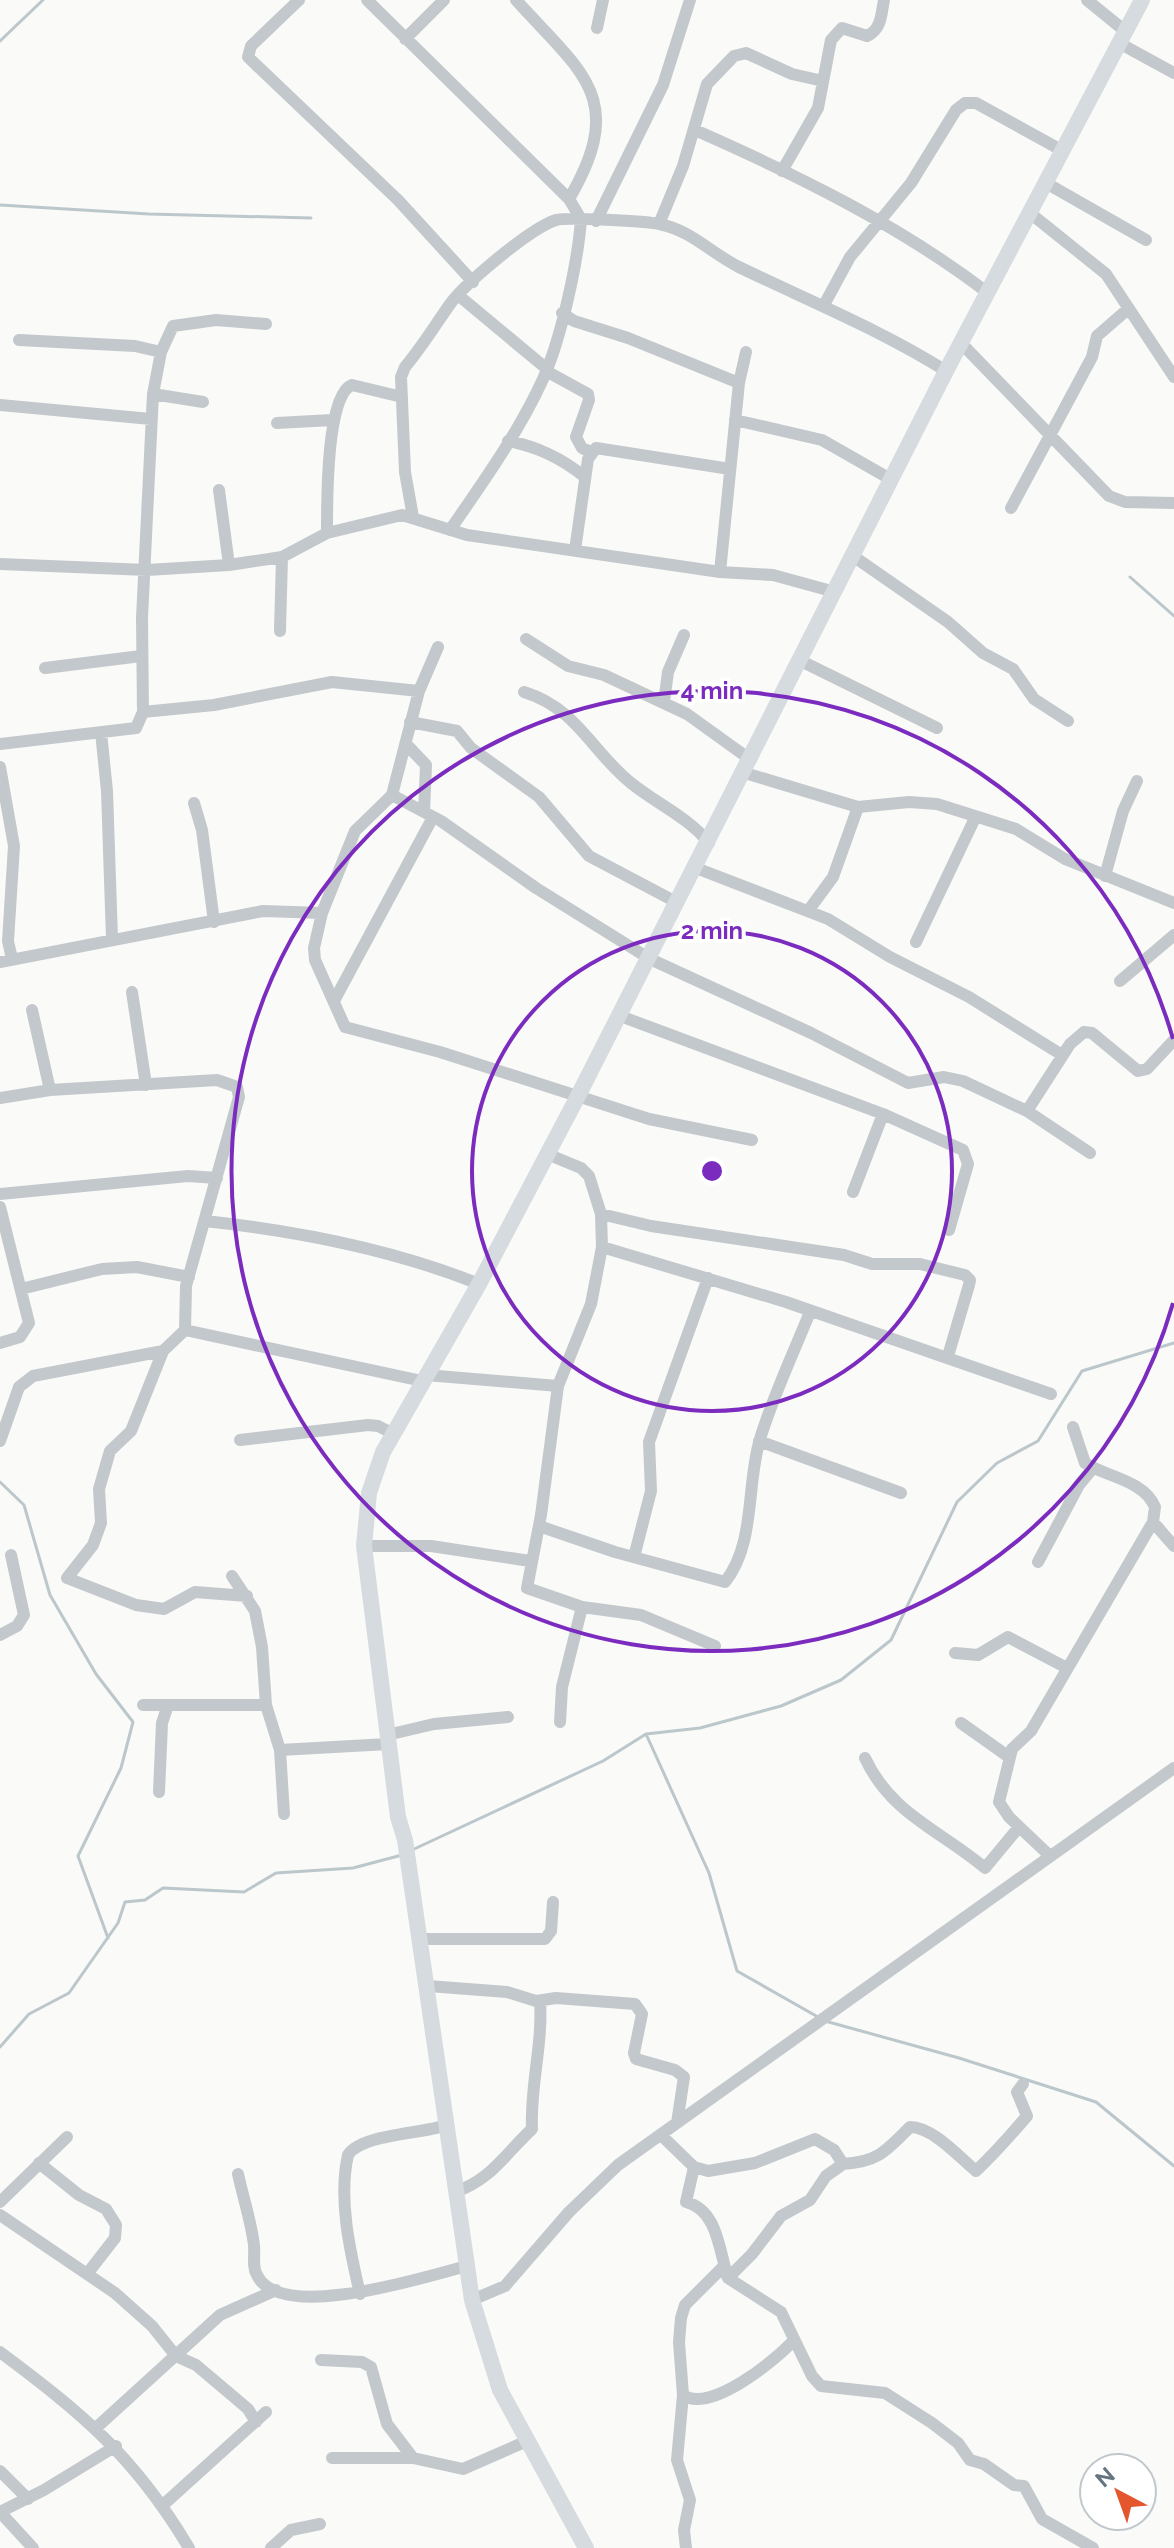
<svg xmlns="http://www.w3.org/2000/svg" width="1174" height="2548" viewBox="0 0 1174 2548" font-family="Raleway,sans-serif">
  <rect width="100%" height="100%" fill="#fafaf8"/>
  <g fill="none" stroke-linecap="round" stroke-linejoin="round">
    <!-- stream -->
    <path stroke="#bbc7cb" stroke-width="3" d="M0 41 43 0
      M0 205 149 214 311 218
      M1130 577 1174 616
      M0 1482 24 1505 50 1595 96 1674 133 1722 121 1768 78 1856 108 1938
      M646 1734 709 1873 737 1971 818 2017
      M412 1850 603 1761 646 1734 700 1728 781 1706 841 1680 891 1640 957 1502 997 1463 1038 1441 1082 1371 1174 1343
      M825 2021 959 2058 1096 2102 1174 2166
      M0 2047 29 2014 69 1993 118 1923 125 1902 145 1900 163 1888 244 1892 276 1873 353 1868 402 1855"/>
    <!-- minor -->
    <path stroke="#c3c8cc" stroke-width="12" d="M299 0 251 46 248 57 398 200 473 282
      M367 0 569 199 581 219C578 262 561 339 543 379 519 432 483 482 450 530
      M516 0C582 73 628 98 569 199
      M1087 0 1125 31
      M597 28 603 0
      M405 39 444 0
      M1119 43 1174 73
      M695 130C797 175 899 225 988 293
      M782 171 818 108 831 40 842 28 867 36C882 29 881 14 884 0
      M1046 183 1146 240
      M1030 213 1106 274 1174 377
      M596 221 663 85 690 0
      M659 224 683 166 707 84 734 56 746 53 792 74 823 81
      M458 295 547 369
      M824 305 850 257 911 183 956 110 965 103H976L1063 151
      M562 313 574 321 628 338 739 383
      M19 340 135 346 161 352
      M961 343 1109 496 1125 502 1174 503
      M546 371 588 394 589 400 576 437 582 448 591 452
      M153 394 203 402
      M0 405 151 419
      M735 420 822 440 892 480
      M277 423 332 420
      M508 441C538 447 561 458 585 477
      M219 490 229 565
      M1011 508 1092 357 1097 336 1128 309
      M413 517 405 472 401 377 405 367C421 348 434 327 448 307 462 285 531 228 556 220 566 217 646 221 659 224 691 230 712 254 739 267 809 301 881 330 946 371
      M327 533C327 505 326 394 352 385L402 397
      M575 550 588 459 596 448 730 469
      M853 556 948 622 983 653 1013 669 1034 699 1068 721
      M0 564 147 570 229 565 282 557 327 533 402 515 467 535 720 572 773 575 835 592
      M720 572 739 383 746 352
      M280 631 282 557
      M526 639 568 666 604 675 687 714 751 760
      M438 647 419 691 392 795 355 831 322 913 314 948 315 960 345 1027 440 1052 649 1119 752 1140
      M801 661 937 728
      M45 668 141 656
      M524 692C578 709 591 751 631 783 657 804 688 817 709 843
      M664 702 668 672 684 635
      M143 712 214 705 332 682 419 691
      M410 722 457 731 471 748 539 797 589 856 678 903
      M101 732 107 791 112 939
      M0 744 136 728 143 712 142 618 153 394 161 352 173 326 216 320 266 324
      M407 745 426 765 424 812
      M0 767 14 846 8 941 12 959
      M745 773 858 807 909 802 937 804 1016 829 1065 859 1174 903
      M392 795 441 821 536 888 650 959 811 1033 908 1083 944 1077 963 1081 1027 1111 1090 1153
      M194 803 202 830 214 922
      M696 868 828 919 890 957 969 997 1062 1055
      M1105 876 1123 811 1137 781
      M808 911 833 877 858 807
      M916 942 975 818
      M0 962 263 911 322 913
      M1120 981 1174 935
      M132 992 146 1085
      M334 1001 433 817
      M32 1010 50 1090
      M620 1016 883 1114 963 1150 968 1164 949 1230
      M0 1098 50 1090 217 1080 237 1087 239 1097 186 1286 185 1330 163 1351 131 1431 110 1451 99 1489 101 1523 93 1545 67 1578 136 1605 164 1609 195 1592 247 1596
      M1027 1111 1070 1044 1084 1032 1092 1033 1138 1071 1147 1069 1174 1040
      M547 1154 581 1168 589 1176 601 1214 602 1247 591 1304 558 1386 541 1515 527 1588 582 1607 641 1615 715 1646
      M853 1192 883 1114
      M0 1194 188 1176 217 1178
      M0 1207 29 1323 20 1337 0 1343
      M601 1214 651 1226 844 1255 872 1264H920L965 1275 970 1280 969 1285 948 1356
      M205 1221C298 1231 392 1249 479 1284
      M602 1247 786 1302 1051 1394
      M21 1289 102 1269 137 1267 189 1277
      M185 1330 422 1381
      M426 1375 558 1386
      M240 1440 368 1425 378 1426 392 1433
      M0 1441 19 1387 33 1376 163 1351
      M759 1441 901 1493
      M1153 1522 1174 1546
      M539 1526 615 1552 725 1582C756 1543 746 1485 760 1439 773 1396 793 1354 810 1312
      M364 1546H431L530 1561
      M634 1557 651 1491 649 1442 708 1278
      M1038 1562 1079 1485 1093 1468
      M232 1576 255 1611 262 1647 266 1705 280 1750 284 1814
      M0 1635 17 1626 24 1615 11 1555
      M955 1653 978 1655 1008 1637 1067 1668
      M143 1705H266
      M560 1722 562 1687 582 1607
      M961 1723 1009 1757
      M387 1735 434 1724 508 1717
      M280 1750 388 1744
      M865 1758C891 1814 940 1830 985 1868L1019 1827
      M159 1792 162 1723 168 1705
      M1050 1856 1009 1817 999 1802 1012 1749 1031 1731 1153 1522 1155 1507C1144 1480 1106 1477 1085 1463L1073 1427
      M420 1939H545L551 1931 553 1902
      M428 1986 507 1992 536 2001 556 1998 635 2004 642 2014 634 2053 636 2059 675 2070 684 2077 677 2123
      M661 2135 694 2167 686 2202C718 2210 719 2251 728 2278L781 2312 812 2376 821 2386 885 2393 932 2423 958 2443 970 2460 984 2464 1014 2485 1024 2486 1042 2519 1093 2548
      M39 2163 79 2195 106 2209 116 2225 115 2238 87 2274
      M694 2167 708 2171 755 2163 815 2139 834 2150 843 2164C878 2162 886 2151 910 2127 933 2127 959 2157 976 2171 995 2153 1010 2136 1027 2116L1017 2092 1023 2084
      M238 2174C243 2197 251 2221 254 2245 255 2255 252 2267 257 2275 280 2324 427 2276 467 2266
      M455 2192C491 2180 505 2154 532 2129 530 2085 543 2045 540 2001
      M0 2202 67 2137
      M0 2215 115 2293 152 2326 176 2356 196 2365 228 2392 248 2409 256 2422
      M728 2278 752 2254 781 2216 810 2200 826 2176 843 2164
      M360 2294C350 2251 338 2199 348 2155 361 2134 422 2134 447 2125
      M472 2300 505 2286 569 2212 618 2165 1174 1768
      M0 2352C83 2414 135 2457 189 2548
      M321 2360 362 2362 371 2367 387 2424 413 2458
      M683 2395C710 2414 776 2360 794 2340
      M97 2427 220 2315 276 2290
      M332 2458H413L463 2469 527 2441
      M0 2471 28 2499
      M163 2505 266 2412
      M0 2512 44 2490 116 2446
      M0 2512 33 2548
      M271 2548 291 2530 320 2524
      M686 2548 684 2530 690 2500 677 2460 683 2395 679 2342 681 2318 685 2305 724 2266"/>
    <!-- major -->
    <path stroke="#d6dbdf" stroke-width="16" d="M586 2548 500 2390 472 2300 405 1840 398 1817 364 1546 369 1493 383 1452 479 1284 577 1098 946 371 1142 0"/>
  </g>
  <!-- distance rings -->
  <g fill="none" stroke="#7b2cbf" stroke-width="4">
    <circle cx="712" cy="1171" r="240"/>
    <path d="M1173 1303A480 480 0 1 1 1173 1039"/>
  </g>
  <circle cx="712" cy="1171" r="12" fill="#7b2cbf" stroke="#fff" stroke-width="4"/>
  <g font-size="24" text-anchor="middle" font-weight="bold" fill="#7b2cbf" stroke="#fff" stroke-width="8" stroke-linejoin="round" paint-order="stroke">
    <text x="712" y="699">4 min</text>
    <text x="712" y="939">2 min</text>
  </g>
  <!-- north arrow -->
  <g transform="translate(1118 2492) rotate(319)"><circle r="38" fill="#ffffff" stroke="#c1c8cd" stroke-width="2"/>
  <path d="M0-6L14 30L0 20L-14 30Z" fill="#e4572e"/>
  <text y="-12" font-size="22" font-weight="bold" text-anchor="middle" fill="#657683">N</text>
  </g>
</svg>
